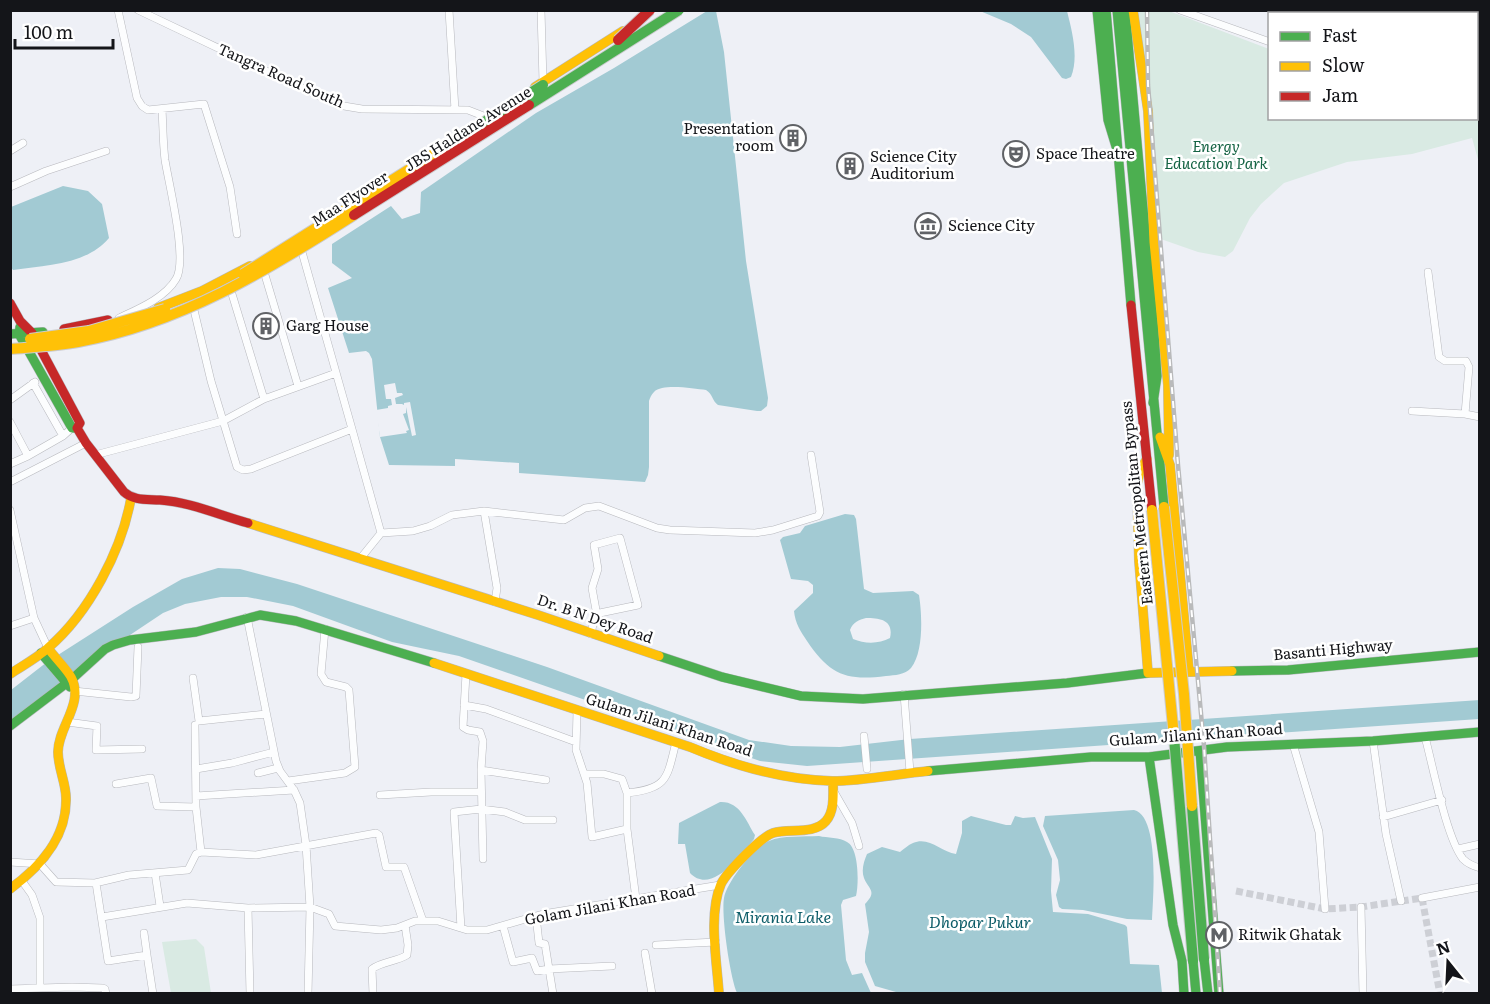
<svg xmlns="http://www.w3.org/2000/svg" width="1490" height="1004" viewBox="0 0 1490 1004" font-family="Literata,serif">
  <rect width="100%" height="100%" fill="#eef0f6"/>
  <!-- green -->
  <path fill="#d9eae3" d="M1135 11H1169L1269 49 1270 118H1476V22H1479V163L1472 138 1412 154 1347 162 1284 183 1261 204 1250 218 1233 251 1225 257 1198 252 1155 237Z
    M196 939 204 947 211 993H171L162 942Z"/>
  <!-- water -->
  <path fill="#a2cad3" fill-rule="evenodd" d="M707 11H716L724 52 746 261 768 398 767 406 761 411H757L718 405C712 401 713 394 706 390 694 389 663 383 654 392 651 395 650 398 649 401V467L648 475 645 482 519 473V463L455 459V466L389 465 380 437 372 359 369 353 366 351 349 353 328 288 352 278 332 263V244L391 206 402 219 420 213 421 192 536 113 614 68Z
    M980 11H1067C1072 31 1079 57 1071 77L1066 79 1062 78 1031 37 1011 24Z
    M63 186 88 191 102 204 109 238C86 265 47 265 13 270L10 266 11 207Z
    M845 514 854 515 856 519 864 589 873 593 913 591 919 595C922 614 924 652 911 668 905 675 895 675 886 676 846 681 830 675 807 641 801 632 795 623 794 611L813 593V585L808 581 791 579 780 540 783 537 800 533 805 526ZM866 618C880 618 894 620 890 638 879 644 865 644 853 639L850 630C853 622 859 620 866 618Z
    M218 568 240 569 297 584 547 667 749 740 791 746 840 747 910 739 1480 700 1479 719 807 766 760 761 459 656 392 642 293 606 247 597H221L185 604 163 613 97 657 11 721V690L47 662 133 607 182 579Z
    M720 802C740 801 746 821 755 835L754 839C741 854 712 896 690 873L685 844H678L679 823Z
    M1134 810C1160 816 1153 898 1152 920L1127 919 1083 910 1062 909 1059 907 1056 895 1060 880 1058 860 1043 826 1045 816Z
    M971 816 1006 825H1011L1015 816 1023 818 1035 817 1052 859 1051 891 1053 912 1088 914 1125 925 1127 927 1130 964 1159 965 1162 993 903 994 875 986 865 962V953L869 932 865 904C878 891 868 889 864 878 861 870 864 861 867 854L882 847 900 852C904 849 908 845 913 843 929 836 941 852 956 854L962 833V821Z
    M819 836C827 838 840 837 847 842 859 848 859 884 856 896L843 900 841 905 846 960 852 975 862 973 871 993H737C730 977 721 915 724 898 727 881 754 848 769 841 783 835 803 837 819 836Z"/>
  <!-- pier -->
  <path fill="#eef0f6" d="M395 383 397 393H402L403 395 395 398 396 404H402L404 405V403L410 402 416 435 412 436 406 407V413L403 414 409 430 406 431 407 433 380 437 376 410 388 408V406L392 405 391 399H386L384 385Z"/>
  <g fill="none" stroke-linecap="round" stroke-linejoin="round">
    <!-- street-tunnel -->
    <path stroke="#cdcfd5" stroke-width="7" stroke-dasharray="7 3.5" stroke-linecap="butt" d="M1236 891 1325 909 1361 907 1422 898 1440 994"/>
    <defs>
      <path id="street" d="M118 10 137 98 142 106 148 110 204 104 230 187 237 234
        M138 10 338 105 362 109 468 110 486 117 488 122
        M449 10 455 110
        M541 10 543 82
        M1180 10 1270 42
        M1470 14 1480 11
        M10 151 23 143
        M10 187 46 171 106 151
        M302 252 352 429
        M1428 272 1439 357 1445 361H1466L1469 367 1465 414
        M265 275 298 386
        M232 294 264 399
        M194 310 211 381 237 467 243 470 251 469 352 429 381 533 360 559
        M119 318C138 309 165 298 176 279 188 260 169 185 165 160 163 144 163 126 162 109
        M33 383 63 436
        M10 400 35 382
        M1412 411 1465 414 1480 417
        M10 422 28 456 63 436 72 428
        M95 455 223 421 264 399 336 373
        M10 464 28 456
        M10 482 86 443
        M10 510 34 618 48 648
        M484 511 497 588 495 602
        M381 533 413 531 430 526 452 515 484 511 564 520 585 508 599 506 657 528 670 530 755 533 773 530 818 516 820 512 811 455
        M247 617 276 761 280 771 294 790 300 803 306 845 310 907 308 994
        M10 626 34 618
        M591 634 596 610 592 588 598 569 594 545 620 538 638 605 595 614
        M466 674 463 727 468 730 480 732 483 741 481 770 483 859
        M193 678 199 721 266 714
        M74 691 131 697 136 696 138 647
        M904 694 910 772
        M464 705 486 709 576 742
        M577 711 576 750 587 783 592 837 627 829 636 899
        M67 722 97 726 96 750 142 749
        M195 725 196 807 201 852
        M864 736 867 769
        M1425 737C1433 766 1446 837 1463 859 1468 864 1473 866 1480 868
        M1373 741 1386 834 1401 901
        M1293 744 1319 832 1325 909
        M196 769 232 763 274 752
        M481 770 546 780
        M258 773 278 768
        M584 774H604L622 779 627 793V829
        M288 781 345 773 355 767 349 690 346 687 326 682 321 674 325 629
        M116 784 151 778 157 806 196 807
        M833 790 852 823 859 846
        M627 793C668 789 667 778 676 742
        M380 795 431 792H481
        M196 796 294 790
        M1383 817 1442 800
        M1458 849 1480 844
        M10 862 40 864 56 882 95 883 129 875 188 870 196 854 201 852 256 855 376 833 379 835 386 867H404L423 921
        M155 873 160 906
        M22 881 32 895 40 918V988
        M96 883 108 961 147 955 153 994
        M1422 898 1480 887
        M1361 907 1363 994
        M248 908 250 994
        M536 916 539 943 545 944 553 994
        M102 917 187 903 248 908 310 907 329 914 335 926 381 930 397 928 415 921H438L467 930H487L543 914 720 885
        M503 926 513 962 532 958 537 971 549 969 612 966
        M461 928 454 812 481 809 505 812 525 820H553
        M144 933 147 955
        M656 945 716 942
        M645 953 652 994
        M10 989 72 987 103 988 105 989 106 994
        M373 994 372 969C382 961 396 962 407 955L408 945 405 925"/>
      <path id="fast" d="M1097 10 1108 120 1118 153
        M1106 10 1131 305
        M1117 10 1164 507
        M1125 10 1153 319 1157 376 1153 403
        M20 327 19 334 72 428H77
        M10 334 43 332
        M41 653 70 687
        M659 656 722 677 801 696 863 699 1067 683 1148 673
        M1232 671 1288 670 1480 652
        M10 726 72 679 105 649 113 645 130 640 196 632 260 615 296 621 434 663
        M1200 751 1219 994
        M1149 757 1173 925 1182 961 1184 994
        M928 771 1091 757H1149L1227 747 1373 741 1480 732
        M1204 959 1208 994
        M1193 961 1196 994"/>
      <path id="slow" d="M1133 10 1148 111 1154 242 1168 385 1169 455
        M535 87 623 31
        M158 308 202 291 250 266
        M1160 437 1170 465 1189 671
        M1147 459 1140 470 1137 486 1139 561 1148 673 1232 671
        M248 523 538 615 659 656
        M434 663 690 747C733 765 785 780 832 781 862 781 897 774 928 771
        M10 674C22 666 37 658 48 648 89 613 122 550 131 498
        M10 889C40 867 67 838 66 798 66 783 58 768 58 752 58 727 85 703 71 677 65 667 55 658 48 648
        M719 994C717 962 708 914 721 884 727 872 761 837 773 833 789 828 814 835 826 821 835 811 833 793 833 781"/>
      <path id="jam" d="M10 303 20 321 32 333 80 423 77 428 86 443 124 492C134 501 147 499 160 500 190 502 219 515 248 523
        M1131 305 1152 510
        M64 329 108 320"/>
    </defs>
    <!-- street casing -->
    <use href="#street" stroke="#b7b8bd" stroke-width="8"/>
    <!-- fast casing -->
    <use href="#fast" stroke="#b7b8bd" stroke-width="10"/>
    <!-- slow casing -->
    <use href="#slow" stroke="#b7b8bd" stroke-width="10"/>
    <!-- jam casing -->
    <use href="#jam" stroke="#b7b8bd" stroke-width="10"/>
    <!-- street -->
    <use href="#street" stroke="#fcfdfe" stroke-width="7"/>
    <!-- fast -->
    <use href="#fast" stroke="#4caf50" stroke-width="9"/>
    <!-- slow -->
    <use href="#slow" stroke="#ffc107" stroke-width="9"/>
    <!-- jam -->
    <use href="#jam" stroke="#c62828" stroke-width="9"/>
    <defs>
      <path id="rail" d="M1147 10 1148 85 1178 465 1204 746 1220 994"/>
    </defs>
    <!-- rail casing -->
    <use href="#rail" stroke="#b9babb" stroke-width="4.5"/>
    <!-- rail -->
    <use href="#rail" stroke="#fff" stroke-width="2" stroke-dasharray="7" stroke-linecap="butt"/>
    <defs>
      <path id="fast-bridge" d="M529 105 679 10
        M443 148 543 85
        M1174 737 1193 961
        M1192 806 1204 959"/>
      <path id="slow-bridge" d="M243 274 443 148
        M30 339 89 331 165 309
        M10 349C33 347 56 346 78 342 180 324 268 270 354 215
        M1164 507 1184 694 1192 806
        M1152 510 1174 737"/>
      <path id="jam-bridge" d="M618 40 650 10
        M354 215 529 105"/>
    </defs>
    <!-- fast-bridge casing -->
    <use href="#fast-bridge" stroke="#cacbce" stroke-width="12" stroke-linecap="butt"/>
    <!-- slow-bridge casing -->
    <use href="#slow-bridge" stroke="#cacbce" stroke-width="12" stroke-linecap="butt"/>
    <!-- jam-bridge casing -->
    <use href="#jam-bridge" stroke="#cacbce" stroke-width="12" stroke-linecap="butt"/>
    <!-- fast-bridge -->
    <use href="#fast-bridge" stroke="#4caf50" stroke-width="10"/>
    <!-- slow-bridge -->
    <use href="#slow-bridge" stroke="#ffc107" stroke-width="10"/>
    <!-- jam-bridge -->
    <use href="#jam-bridge" stroke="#c62828" stroke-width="10"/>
  </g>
  <!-- icons -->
  <defs>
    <symbol id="building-ring" viewBox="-11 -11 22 22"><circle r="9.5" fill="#fff" stroke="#606266" stroke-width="1.5"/><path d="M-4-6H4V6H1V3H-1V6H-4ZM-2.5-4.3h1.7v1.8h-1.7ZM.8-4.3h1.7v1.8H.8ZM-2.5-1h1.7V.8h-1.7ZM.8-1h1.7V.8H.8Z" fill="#606266"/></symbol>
    <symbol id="theatre-ring" viewBox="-11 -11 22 22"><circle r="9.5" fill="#fff" stroke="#606266" stroke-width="1.5"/><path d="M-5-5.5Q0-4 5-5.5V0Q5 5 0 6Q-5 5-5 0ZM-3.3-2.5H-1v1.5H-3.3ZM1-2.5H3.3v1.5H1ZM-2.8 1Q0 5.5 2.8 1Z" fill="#606266"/></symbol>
    <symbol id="museum-ring" viewBox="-11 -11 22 22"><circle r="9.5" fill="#fff" stroke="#606266" stroke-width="1.5"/><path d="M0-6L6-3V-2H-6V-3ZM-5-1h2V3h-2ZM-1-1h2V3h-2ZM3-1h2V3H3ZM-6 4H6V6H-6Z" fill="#606266"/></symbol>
    <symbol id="metro-ring" viewBox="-11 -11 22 22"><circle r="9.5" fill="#fff" stroke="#606266" stroke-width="1.5"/><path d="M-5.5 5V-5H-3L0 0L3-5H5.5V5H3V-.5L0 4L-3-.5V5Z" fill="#606266"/></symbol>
  </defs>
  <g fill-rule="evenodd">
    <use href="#building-ring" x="778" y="123" width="30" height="30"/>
    <use href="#theatre-ring" x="1001" y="139" width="30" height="30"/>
    <use href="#building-ring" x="835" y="151" width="30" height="30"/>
    <use href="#museum-ring" x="913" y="211" width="30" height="30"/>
    <use href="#building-ring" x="251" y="311" width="30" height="30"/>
    <use href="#metro-ring" x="1204" y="920" width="30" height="30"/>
  </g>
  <g text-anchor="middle" stroke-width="5" stroke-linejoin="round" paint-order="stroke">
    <!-- street labels -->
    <g font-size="15" fill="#141519" stroke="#fff">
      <text transform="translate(281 76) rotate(24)" y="5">Tangra Road South</text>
      <text transform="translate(468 129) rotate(-32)" y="5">JBS Haldane Avenue</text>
      <text transform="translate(350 199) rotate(-33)" y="5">Maa Flyover</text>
      <text transform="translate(1137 503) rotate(-96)" y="5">Eastern Metropolitan Bypass</text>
      <text transform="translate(595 619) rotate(19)" y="5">Dr. B N Dey Road</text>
      <text transform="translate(1333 650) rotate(-5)" y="5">Basanti Highway</text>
      <text transform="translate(669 725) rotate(18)" y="5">Gulam Jilani Khan Road</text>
      <text transform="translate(1196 735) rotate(-4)" y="5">Gulam Jilani Khan Road</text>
      <text transform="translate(610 905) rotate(-10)" y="5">Golam Jilani Khan Road</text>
    </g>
    <!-- poi labels -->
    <g font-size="15" fill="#141519" stroke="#fff" text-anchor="start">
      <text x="774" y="134" text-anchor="end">Presentation<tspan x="774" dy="17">room</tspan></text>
      <text x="1036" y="159">Space Theatre</text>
      <text x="870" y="162">Science City<tspan x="870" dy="17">Auditorium</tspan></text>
      <text x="948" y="231">Science City</text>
      <text x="286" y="331">Garg House</text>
      <text x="1238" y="940">Ritwik Ghatak</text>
    </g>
    <!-- park labels -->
    <g font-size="15" font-style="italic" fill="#146343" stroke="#fff">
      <text x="1216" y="152">Energy<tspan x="1216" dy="17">Education Park</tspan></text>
    </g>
    <!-- water labels -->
    <g font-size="16" font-style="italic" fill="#0c5c68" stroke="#fff">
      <text x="783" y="923">Mirania Lake</text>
      <text x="980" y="928">Dhopar Pukur</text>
    </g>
  </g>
  <!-- border -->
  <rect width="1490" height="1004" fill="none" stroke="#141519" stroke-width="24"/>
  <!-- legend -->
  <rect x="1268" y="12" width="210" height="108" fill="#ffffff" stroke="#a1a1a3" stroke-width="1.5"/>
  <rect x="1280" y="32" width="30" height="9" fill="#4caf50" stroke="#a1a1a3" stroke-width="1.5"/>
  <text x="1322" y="42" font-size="18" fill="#141519">Fast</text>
  <rect x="1280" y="62" width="30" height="9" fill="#ffc107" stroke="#a1a1a3" stroke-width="1.5"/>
  <text x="1322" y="72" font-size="18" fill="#141519">Slow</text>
  <rect x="1280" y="92" width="30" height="9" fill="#c62828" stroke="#a1a1a3" stroke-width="1.5"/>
  <text x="1322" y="102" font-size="18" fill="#141519">Jam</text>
  <!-- north arrow -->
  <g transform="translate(1448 962) rotate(342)" stroke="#ffffff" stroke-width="4.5" paint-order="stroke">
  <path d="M0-4.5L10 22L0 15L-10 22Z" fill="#141519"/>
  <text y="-9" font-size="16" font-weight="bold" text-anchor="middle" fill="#141519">N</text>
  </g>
  <!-- scale -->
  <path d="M15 39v9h98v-9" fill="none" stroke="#141519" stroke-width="3"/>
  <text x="24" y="39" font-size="18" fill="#141519" stroke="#ffffff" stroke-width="4.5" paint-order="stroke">100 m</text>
</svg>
